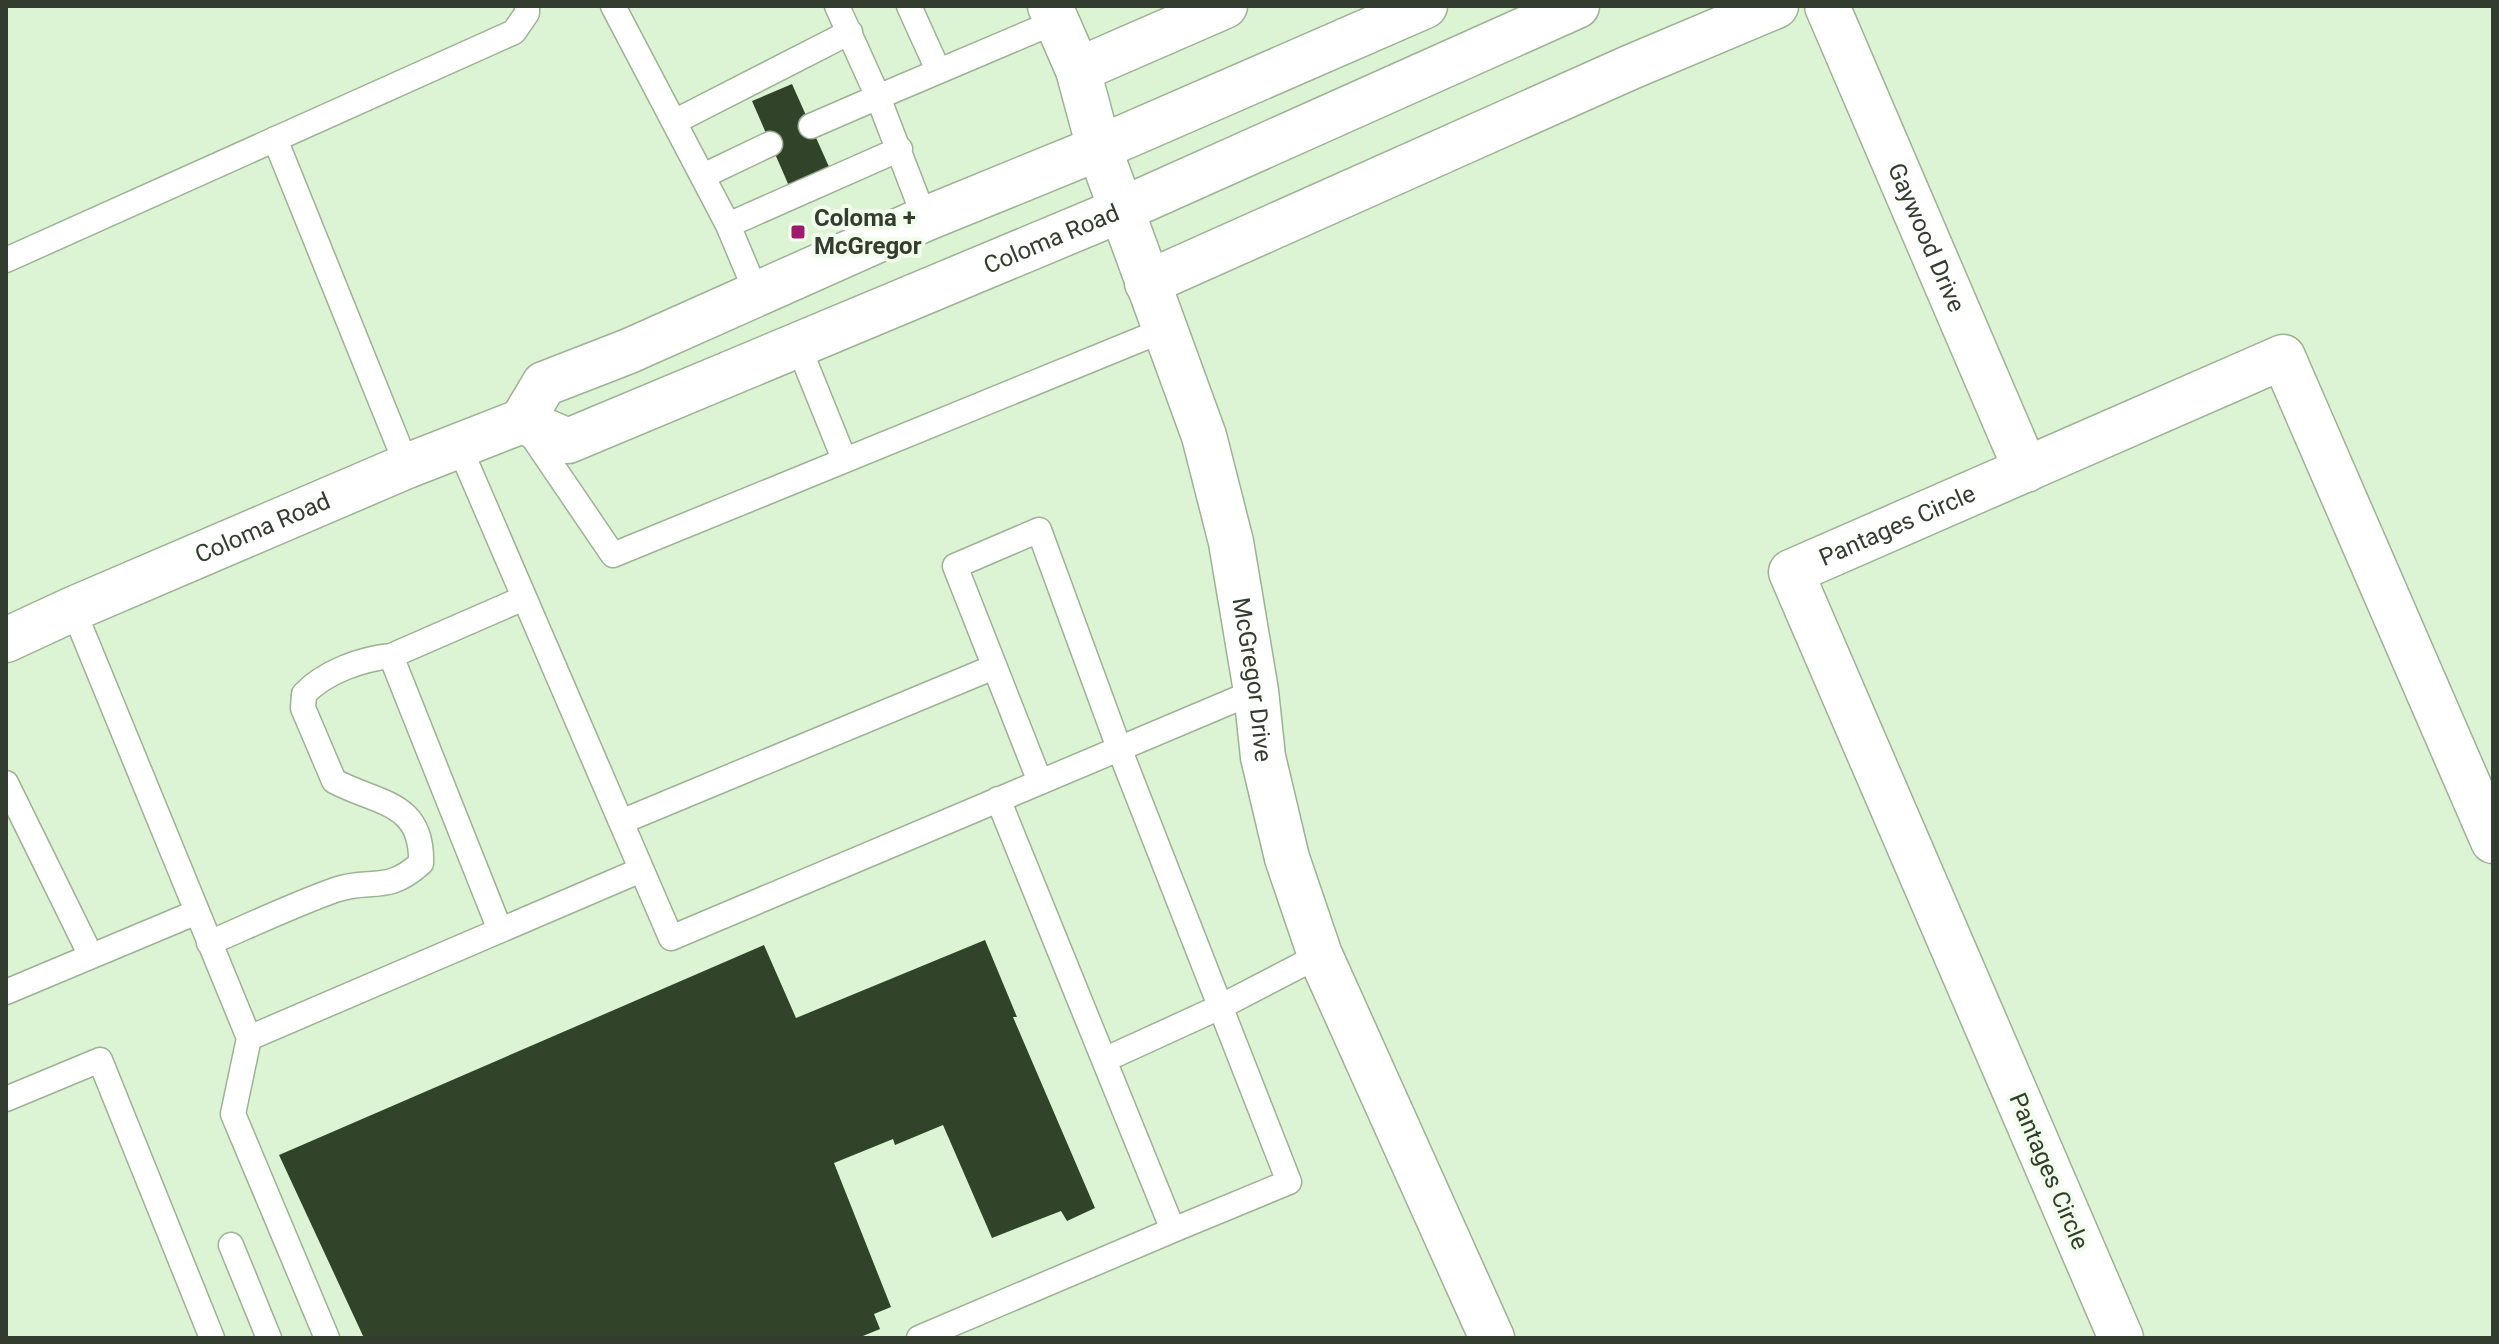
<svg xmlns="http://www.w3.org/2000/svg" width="2499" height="1344" viewBox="0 0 2499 1344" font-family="Roboto,sans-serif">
  <rect width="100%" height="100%" fill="#dcf4d4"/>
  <!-- building -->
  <path fill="#31442a" d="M792 84 830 169 789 186 752 101Z
    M985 940 1017 1017H1013L1095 1208 1067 1221 1061 1211 992 1238 943 1125 895 1145 893 1139 834 1163 891 1307 874 1314 880 1329 858 1338H364L279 1155 764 945 796 1018Z"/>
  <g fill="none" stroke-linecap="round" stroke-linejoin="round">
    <defs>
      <path id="lane" d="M613 6 728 225 757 294
        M909 6 938 70
        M676 121 850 32
        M811 126 878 97 837 6
        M275 139 407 466
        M703 176 770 144
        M925 219 878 97 1057 21
        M728 225 900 149
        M6 260 514 32 527 13V6
        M798 345 844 459
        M528 430 613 555 1166 329
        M459 446 671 938 1256 691
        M73 609 249 1038 233 1114 327 1338
        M1040 782 955 566 1039 530 1119 748 1289 1182 1173 1230
        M6 783 91 956
        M621 822 994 667
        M500 930 391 656 524 598
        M209 943C251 925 293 905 335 890 370 877 386 895 421 863 423 801 377 804 334 781L303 708 304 694C325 672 361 659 391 656
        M6 992 197 912
        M249 1038 641 870
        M1104 1060 1220 1007 1320 955
        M6 1099 100 1060 212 1338
        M231 1245 269 1338
        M919 1338 1173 1230 998 799"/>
      <g id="street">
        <path id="s1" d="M1827 6 2026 470"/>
        <path d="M1078 70 1225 6"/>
        <path d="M1147 283 1631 67 1776 6"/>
        <path id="s2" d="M2121 1338 1791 572 2283 357 2493 841"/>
      </g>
      <g id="secondary">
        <path id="s3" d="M1050 6 1078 70 1099 148 1204 436 1231 542 1256 691 1263 757 1287 858 1320 955 1492 1338"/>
        <path id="s4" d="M522 421 568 441 1121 210 1577 6"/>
        <path id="s5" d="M6 640 73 609 407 466 522 421 544 384 629 351 925 219 1099 148 1425 6"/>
      </g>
    </defs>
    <!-- lane casing -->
    <use href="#lane" stroke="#9cb294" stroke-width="27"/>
    <!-- street casing -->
    <use href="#street" stroke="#9cb294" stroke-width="47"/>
    <!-- secondary casing -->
    <use href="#secondary" stroke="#9cb294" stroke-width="47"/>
    <!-- lane -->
    <use href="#lane" stroke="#fff" stroke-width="24"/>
    <!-- street -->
    <use href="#street" stroke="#fff" stroke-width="44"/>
    <!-- secondary -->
    <use href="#secondary" stroke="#fff" stroke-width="44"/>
  </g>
  <!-- markers -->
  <rect fill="#9d1a6d" stroke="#f0feeb" stroke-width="3" x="790" y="224" width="16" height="16" rx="4"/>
  <g text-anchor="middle" stroke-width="8" stroke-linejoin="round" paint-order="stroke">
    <!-- poi labels -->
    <g font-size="24" font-weight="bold" fill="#323c2f" stroke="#f0feeb" text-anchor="start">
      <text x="814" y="226">Coloma +<tspan x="814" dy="28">McGregor</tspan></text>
    </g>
    <!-- street labels -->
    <g font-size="24" fill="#323c2f" stroke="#f0feeb">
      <text dy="8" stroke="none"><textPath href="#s1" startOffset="252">Gaywood Drive</textPath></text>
      <text dy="8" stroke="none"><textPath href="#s4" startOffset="574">Coloma Road</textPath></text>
      <text dy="8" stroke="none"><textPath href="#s2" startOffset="950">Pantages Circle</textPath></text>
      <text dy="8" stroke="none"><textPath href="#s5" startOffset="280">Coloma Road</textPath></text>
      <text dy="8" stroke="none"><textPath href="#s3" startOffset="706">McGregor Drive</textPath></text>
      <text transform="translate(2049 1171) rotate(67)" y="8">Pantages Circle</text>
    </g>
  </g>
  <!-- border -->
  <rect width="2499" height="1344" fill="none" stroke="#323c2f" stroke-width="16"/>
</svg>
